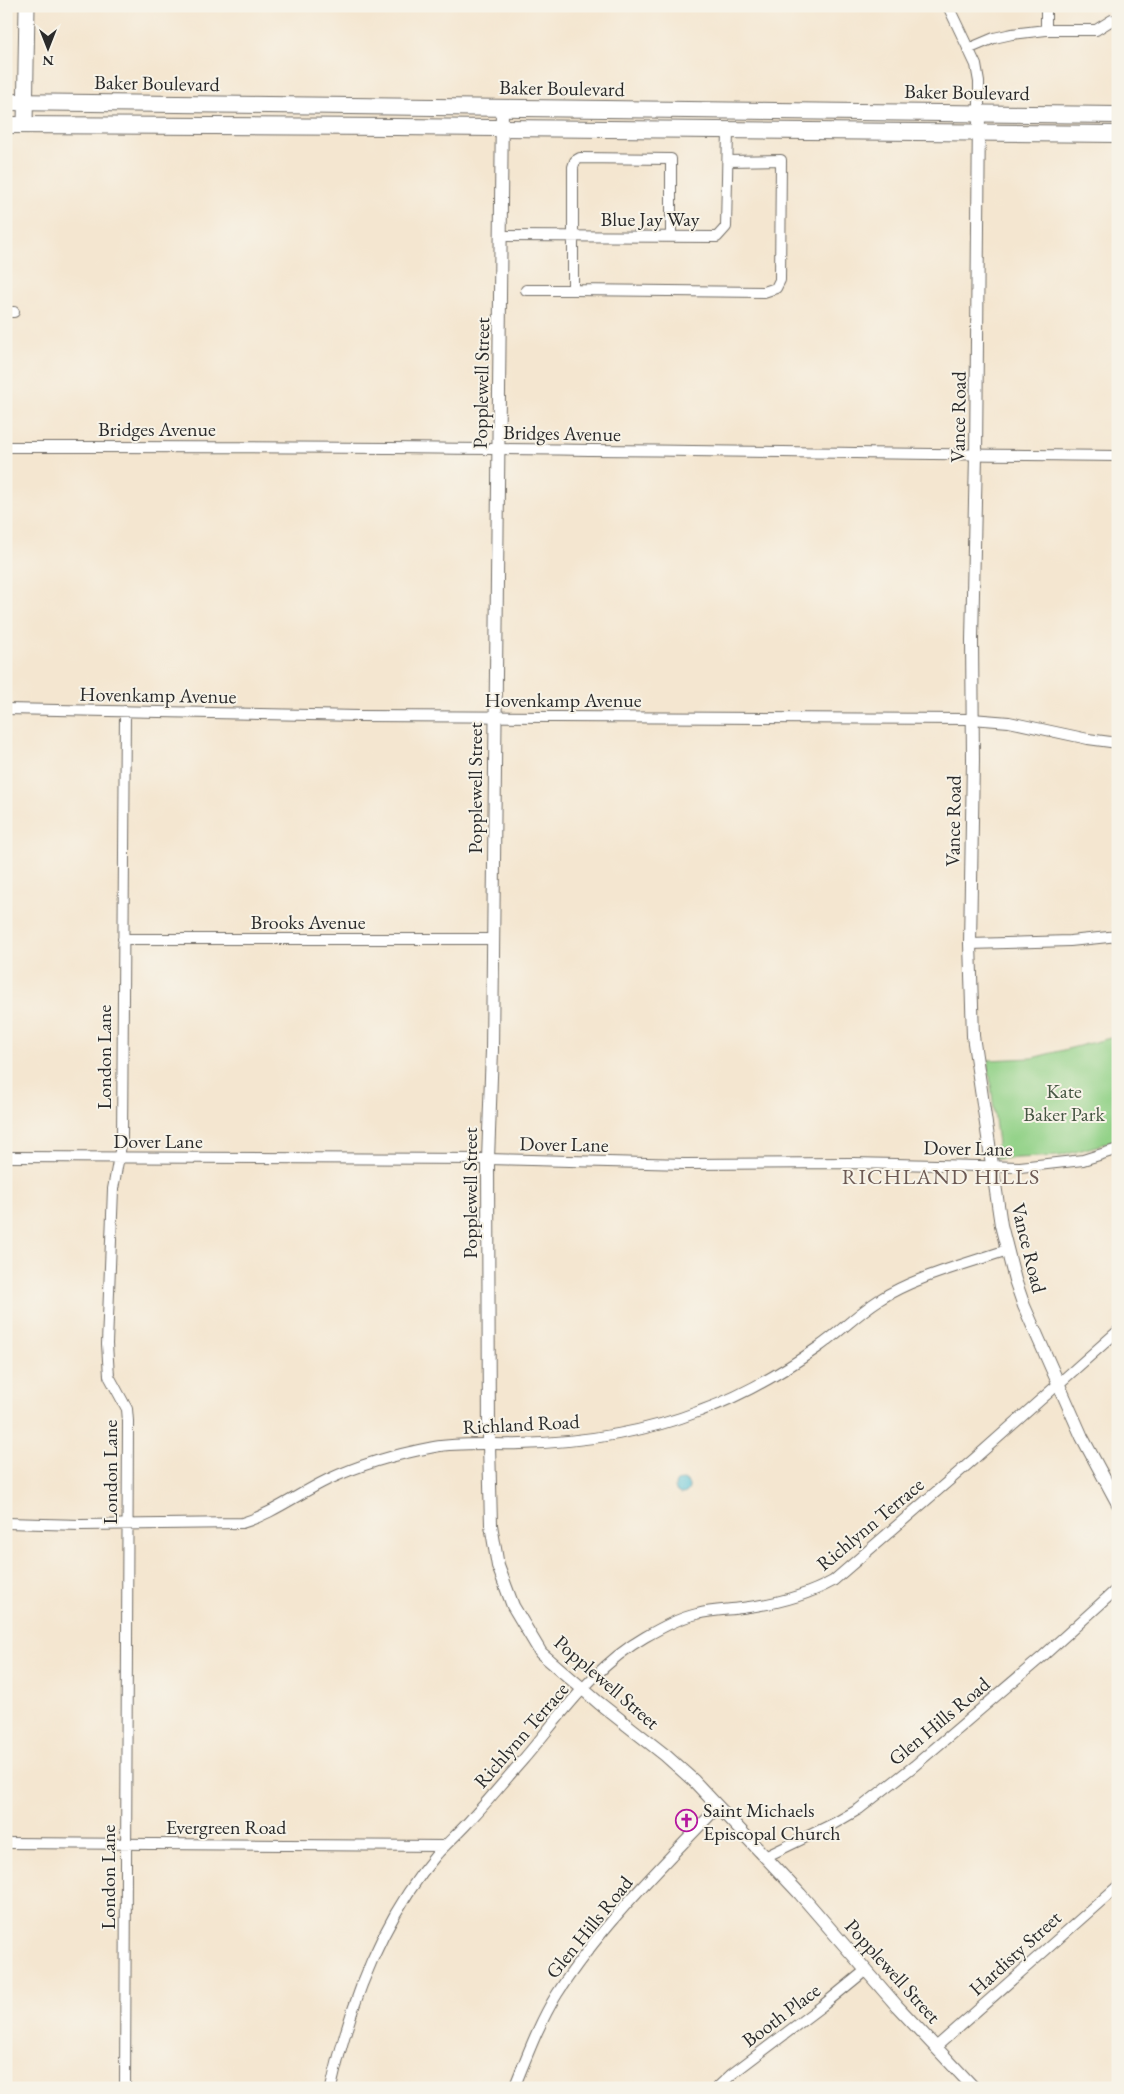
<svg xmlns="http://www.w3.org/2000/svg" width="1124" height="2094" viewBox="0 0 1124 2094" font-family="'EB Garamond',serif">
  <rect width="100%" height="100%" fill="#f7f3e8"/>
  <filter id="ink" filterUnits="userSpaceOnUse"><feTurbulence type="fractalNoise" baseFrequency=".02" numOctaves="2"/><feDisplacementMap in="SourceGraphic" scale="10" xChannelSelector="R" yChannelSelector="G"/><feConvolveMatrix kernelMatrix="1 2 1 2 8 2 1 2 1" color-interpolation-filters="sRGB"/></filter>
  <filter id="wash" filterUnits="userSpaceOnUse"><feTurbulence type="fractalNoise" baseFrequency=".0096" numOctaves="4" result="noise"/><feDisplacementMap in="SourceGraphic" scale="20" xChannelSelector="R" yChannelSelector="G"/><feGaussianBlur stdDeviation="1.12" result="paint"/><feColorMatrix in="noise" values="0 0 0 0 0 0 0 0 0 0 0 0 0 0 0 0 0 1.4 0 .05"/><feComposite in="paint" operator="in"/></filter>
  <g filter="url(#wash)">
    <rect width="100%" height="100%" fill="#f4e6d0"/>
    <!-- green -->
    <path fill="#93d288" stroke="#5f7e5a" d="M1118 1036V1140L1060 1156 996 1159 995 1147 998 1144 988 1060 1032 1058Z"/>
    <!-- water -->
    <path fill="#5dc5d9" stroke="#447882" d="M675 1487a7 7 0 1 1 14 0a7 7 0 1 1-14 0Z"/>
  </g>
  <g filter="url(#ink)">
    <g fill="none" stroke-linecap="round" stroke-linejoin="round">
      <defs>
        <path id="minor" d="M948 6 976 65 979 82V113
          M1046 6V30
          M968 49 994 38 1012 34 1046 30H1096L1112 20
          M502 236 717 237 726 227 728 130
          M526 290H573V167L575 161 580 158 671 159V236
          M573 290 764 292 776 288 780 280 781 160 728 161
          M6 312H14
          M6 447C377 446 747 452 1118 456
          M6 709 359 716 972 719 1009 722 1088 739 1118 743
          M125 711 122 1140 113 1189 107 1344 109 1376 127 1409 128 1421 125 2088
          M123 939H493
          M970 944 1070 941 1118 936
          M6 1157 488 1159 685 1164 853 1163 1020 1167 1083 1160 1118 1149
          M6 1523 81 1525 242 1523C272 1514 298 1494 327 1480 361 1464 397 1454 434 1447 463 1442 492 1445 521 1444 582 1442 644 1433 700 1411 742 1396 780 1374 817 1348 839 1333 857 1314 879 1300 914 1277 967 1264 1007 1250
          M6 1843 445 1846
          M765 1857 835 1823 859 1809 914 1766 1043 1656 1118 1588
          M936 2047 1118 1886
          M331 2088C350 2004 381 1920 437 1854 448 1842 461 1831 472 1818 489 1800 505 1780 522 1761 559 1718 594 1666 645 1637 661 1628 679 1618 697 1614 712 1610 727 1610 742 1608 775 1604 804 1597 833 1581L974 1459 1118 1331
          M514 2088C527 2056 539 2023 557 1994 601 1925 662 1866 718 1807
          M717 2088 732 2074 822 2006 866 1970"/>
        <path id="tertiary" d="M502 108 492 1050 488 1159 489 1444 491 1525 498 1566 513 1606 541 1653 599 1703 665 1755 694 1781 800 1894 897 2006 974 2088
          M979 113 976 455 972 640 973 760 970 944 973 1036 1001 1225 1015 1280 1024 1306 1082 1437 1118 1504"/>
        <path id="secondary" d="M25 125 27 6"/>
        <path id="primary" d="M6 102 1118 115
          M6 125 397 127 1118 134"/>
      </defs>
      <!-- minor casing -->
      <use href="#minor" stroke="#716c65" stroke-width="12"/>
      <!-- tertiary casing -->
      <use href="#tertiary" stroke="#716c65" stroke-width="14"/>
      <!-- secondary casing -->
      <use href="#secondary" stroke="#716c65" stroke-width="17"/>
      <!-- primary casing -->
      <use href="#primary" stroke="#716c65" stroke-width="18"/>
      <!-- minor -->
      <use href="#minor" stroke="#fff" stroke-width="10"/>
      <!-- tertiary -->
      <use href="#tertiary" stroke="#fff" stroke-width="12"/>
      <!-- secondary -->
      <use href="#secondary" stroke="#fff" stroke-width="15"/>
      <!-- primary -->
      <use href="#primary" stroke="#fff" stroke-width="16"/>
    </g>
  </g>
  <!-- icons -->
  <defs>
    <symbol id="church-ring" viewBox="-11 -11 22 22"><circle r="9.5" fill="#f7f3e8" stroke="#b5179e" stroke-width="1.5"/><path d="M-1.2-6h2.4v3.5h3.3v2.4h-3.3V6h-2.4V-.1h-3.3v-2.4h3.3Z" fill="#b5179e"/></symbol>
  </defs>
  <g fill-rule="evenodd">
    <use href="#church-ring" x="674" y="1808" width="25" height="25"/>
  </g>
  <g text-anchor="middle" stroke-width="4" stroke-linejoin="round" paint-order="stroke">
    <!-- street labels -->
    <g font-size="20" fill="#2b2b2b" stroke="#f7f3e8">
      <text transform="translate(157 83) rotate(1)" y="7">Baker Boulevard</text>
      <text transform="translate(562 88) rotate(1)" y="7">Baker Boulevard</text>
      <text transform="translate(967 92) rotate(1)" y="7">Baker Boulevard</text>
      <text x="650" y="226">Blue Jay Way</text>
      <text transform="translate(481 383) rotate(-89)" y="7">Popplewell Street</text>
      <text transform="translate(958 417) rotate(-89)" y="7">Vance Road</text>
      <text x="157" y="436">Bridges Avenue</text>
      <text transform="translate(562 433) rotate(1)" y="7">Bridges Avenue</text>
      <text transform="translate(158 695) rotate(1)" y="7">Hovenkamp Avenue</text>
      <text x="563" y="707">Hovenkamp Avenue</text>
      <text transform="translate(475 788) rotate(-90)" y="7">Popplewell Street</text>
      <text transform="translate(953 821) rotate(-89)" y="7">Vance Road</text>
      <text x="308" y="929">Brooks Avenue</text>
      <text transform="translate(104 1057) rotate(-90)" y="7">London Lane</text>
      <text x="158" y="1148">Dover Lane</text>
      <text transform="translate(564 1144) rotate(1)" y="7">Dover Lane</text>
      <text transform="translate(968 1148) rotate(1)" y="7">Dover Lane</text>
      <text transform="translate(470 1193) rotate(-90)" y="7">Popplewell Street</text>
      <text transform="translate(1029 1248) rotate(76)" y="7">Vance Road</text>
      <text transform="translate(521 1424) rotate(-3)" y="7">Richland Road</text>
      <text transform="translate(110 1472) rotate(-90)" y="7">London Lane</text>
      <text transform="translate(870 1524) rotate(-40)" y="7">Richlynn Terrace</text>
      <text transform="translate(607 1682) rotate(41)" y="7">Popplewell Street</text>
      <text transform="translate(939 1721) rotate(-40)" y="7">Glen Hills Road</text>
      <text transform="translate(521 1735) rotate(-49)" y="7">Richlynn Terrace</text>
      <text x="226" y="1834">Evergreen Road</text>
      <text transform="translate(108 1877) rotate(-90)" y="7">London Lane</text>
      <text transform="translate(589 1927) rotate(-51)" y="7">Glen Hills Road</text>
      <text transform="translate(1015 1953) rotate(-42)" y="7">Hardisty Street</text>
      <text transform="translate(893 1971) rotate(48)" y="7">Popplewell Street</text>
      <text transform="translate(781 2015) rotate(-37)" y="7">Booth Place</text>
    </g>
    <!-- park labels -->
    <g font-size="20" fill="#455542" stroke="#f7f3e8">
      <text x="1064" y="1098">Kate<tspan x="1064" dy="23">Baker Park</tspan></text>
    </g>
    <!-- poi labels -->
    <g font-size="20" fill="#2b2b2b" stroke="#f7f3e8" text-anchor="start">
      <text x="703" y="1817">Saint Michaels<tspan x="703" dy="23">Episcopal Church</tspan></text>
    </g>
    <!-- quarter labels -->
    <g font-size="22" letter-spacing="1" fill="#6d5a54" stroke="#f7f3e8">
      <text x="941" y="1184">RICHLAND HILLS</text>
    </g>
  </g>
  <!-- margin -->
  <rect width="1124" height="2094" fill="none" stroke="#f7f3e8" stroke-width="25"/>
  <!-- north arrow -->
  <g transform="translate(48 48) rotate(180)" stroke="#f7f3e8" stroke-width="4" paint-order="stroke">
  <path d="M0-4L9 19L0 12L-9 19Z" fill="#2b2b2b"/>
  <text y="-8" font-size="14" font-weight="bold" text-anchor="middle" fill="#2b2b2b">N</text>
  </g>
</svg>
